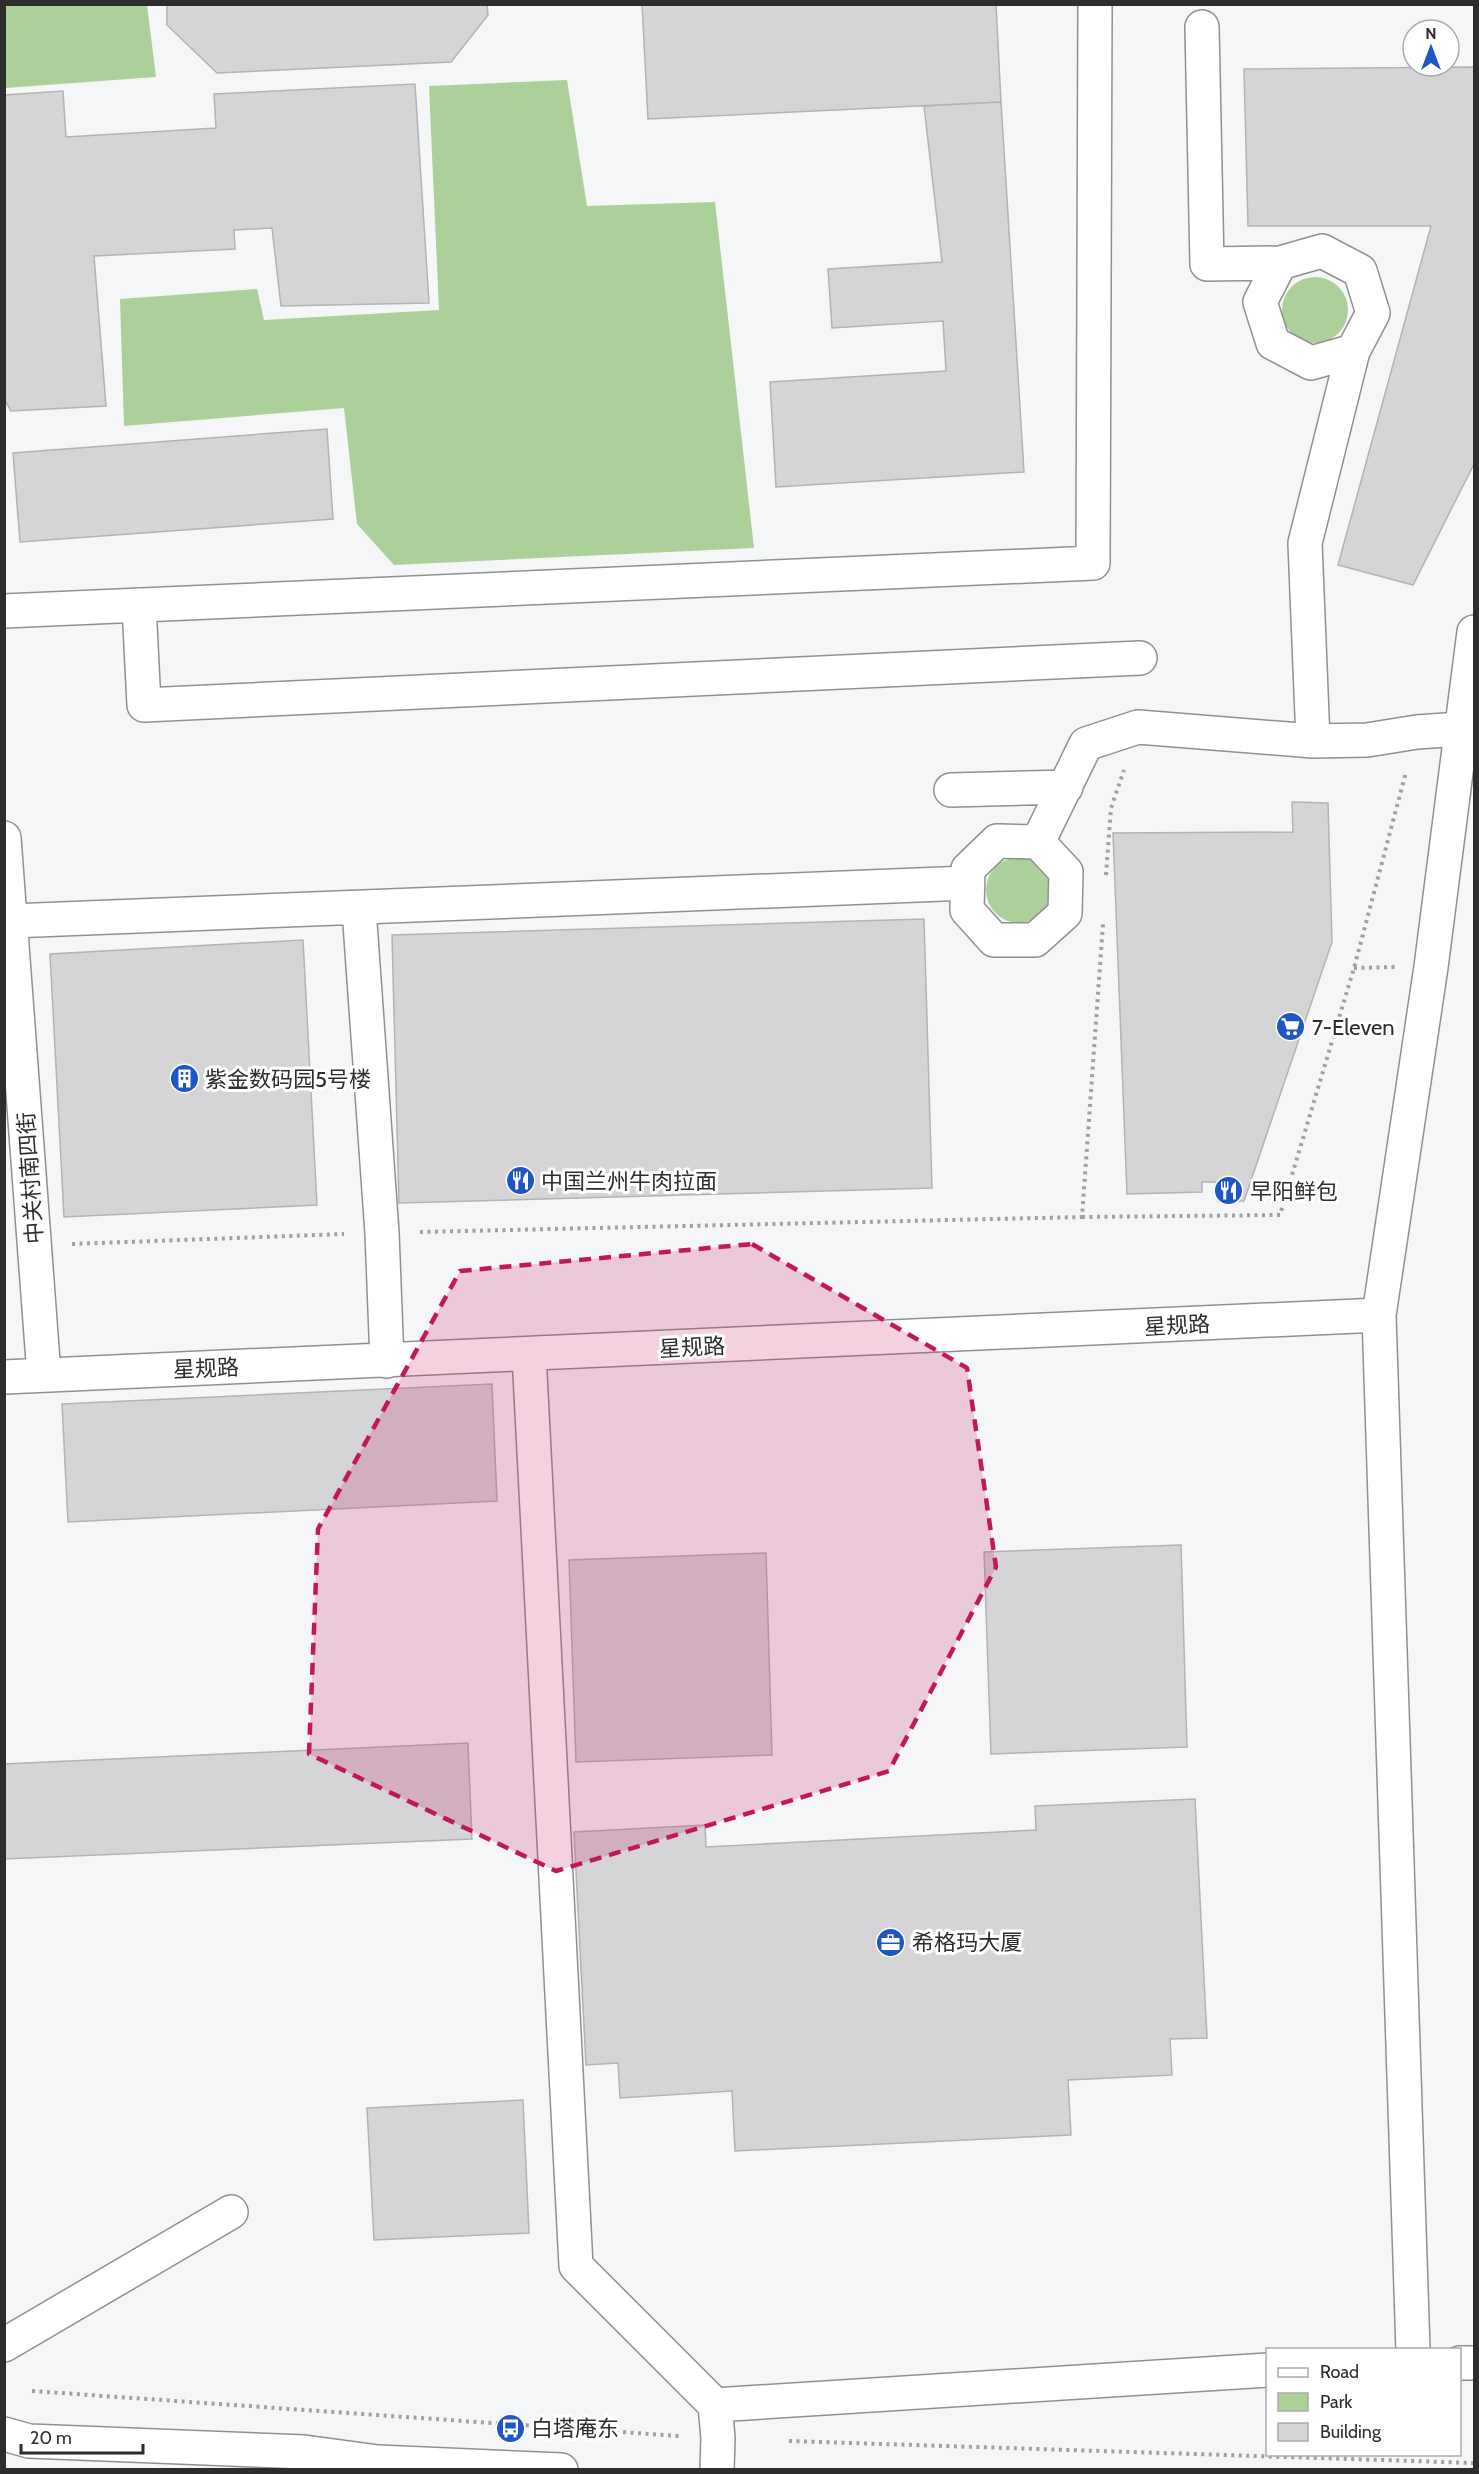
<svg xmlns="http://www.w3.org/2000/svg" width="1479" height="2474" viewBox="0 0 1479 2474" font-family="Cabin,'Noto Sans SC',sans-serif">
  <rect width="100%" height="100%" fill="#f5f6f8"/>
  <!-- green -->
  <path fill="#acd09a" d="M5 4 147 5 156 77 5 88Z
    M567 80 587 206 715 202 754 548 394 565 357 524 344 408 124 426 120 299 257 289 264 320 439 310 429 86Z
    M1282 310a33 33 0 1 1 66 0a33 33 0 1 1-66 0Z
    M986 890a33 33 0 1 1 66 0a33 33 0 1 1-66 0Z"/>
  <!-- building -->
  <path fill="#d5d5d7" stroke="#b3b3b5" stroke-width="1.5" d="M167 4H487L488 15 451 62 217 73 167 25Z
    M642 4H996L1001 102 648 119Z
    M1474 67V464L1413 585 1338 565 1431 226H1248L1244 69Z
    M415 84 429 303 281 306 272 228 234 230 235 249 94 256 106 406 11 411 4 399V95L63 91 66 137 216 128 214 94Z
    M1001 102 1024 472 776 487 770 382 946 371 943 321 832 328 828 269 942 262 924 106Z
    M327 429 333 519 20 542 13 453Z
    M1292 802 1328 803 1332 942 1244 1201H1218V1182H1202V1192L1127 1194 1113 833 1293 832Z
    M924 919 932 1188 399 1203 392 935Z
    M303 940 317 1205 64 1217 50 954Z
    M492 1384 497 1501 68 1522 62 1404Z
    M1181 1545 1187 1747 991 1754 984 1552Z
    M766 1553 772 1755 576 1762 569 1560Z
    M468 1743 472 1839 4 1859V1764Z
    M1195 1799 1207 2038 1170 2039 1172 2075 1068 2080 1071 2135 735 2151 732 2091 620 2098 618 2063 586 2065 574 1832 705 1825 706 1847 1036 1830 1035 1806Z
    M523 2100 529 2233 374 2240 367 2108Z"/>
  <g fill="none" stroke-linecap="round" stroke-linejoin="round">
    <defs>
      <path id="minor" d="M1202 27 1207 264 1280 263
        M1322 251 1360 271 1373 313 1353 351 1311 363 1273 343 1260 302 1280 263Z
        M139 605 144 705 1140 658
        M4 611 1093 563 1095 4
        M1313 741 1305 543 1353 351
        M951 790 1066 787
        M4 838 44 1375
        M997 841 1038 842 1066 872 1065 913 1035 940H994L967 910 968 869Z
        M1038 842 1086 744 1138 727 1313 741 1367 740 1417 732 1460 729
        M359 909 382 1233 387 1361
        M11 921 967 883
        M529 1354 576 2266 715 2405
        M4 1377 1379 1315
        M4 2345 231 2212
        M1413 2350 1379 1315 1431 967 1474 632
        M1460 2363H1474
        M4 2434 29 2441 304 2452 378 2462 561 2470
        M717 2470 718 2438 715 2405 1268 2370"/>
    </defs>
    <!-- minor casing -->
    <use href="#minor" stroke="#909092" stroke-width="36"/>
    <!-- path -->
    <path stroke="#9fa0a1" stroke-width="4" stroke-dasharray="3 4.5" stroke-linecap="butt" d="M1106 875 1111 808 1124 770
      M1354 968 1395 967
      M1082 1217 1280 1215 1354 968 1406 772
      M420 1232 1082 1217 1103 924
      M72 1244 344 1234
      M32 2391 679 2436
      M789 2441 1474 2463"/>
    <!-- minor -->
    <use href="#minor" stroke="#fff" stroke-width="33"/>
  </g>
  <!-- marked area -->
  <path fill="#c2185b" fill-opacity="0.2" stroke="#c2185b" stroke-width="4.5" stroke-dasharray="12 8" stroke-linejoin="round" d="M752 1244 967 1368 996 1567 889 1771 556 1871 309 1754 318 1529 460 1271Z"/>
  <!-- icons -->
  <defs>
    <symbol id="supermarket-disc" viewBox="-11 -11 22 22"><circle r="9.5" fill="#1e57c4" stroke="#fff"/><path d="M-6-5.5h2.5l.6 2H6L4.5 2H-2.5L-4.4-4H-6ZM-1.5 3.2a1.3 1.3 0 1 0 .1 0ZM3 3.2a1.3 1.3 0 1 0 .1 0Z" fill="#fff"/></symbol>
    <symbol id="building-disc" viewBox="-11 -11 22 22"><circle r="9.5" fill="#1e57c4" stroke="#fff"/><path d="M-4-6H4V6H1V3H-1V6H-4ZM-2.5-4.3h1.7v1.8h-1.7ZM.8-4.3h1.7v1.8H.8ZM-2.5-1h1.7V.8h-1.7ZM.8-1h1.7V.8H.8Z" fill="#fff"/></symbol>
    <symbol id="restaurant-disc" viewBox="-11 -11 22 22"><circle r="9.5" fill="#1e57c4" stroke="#fff"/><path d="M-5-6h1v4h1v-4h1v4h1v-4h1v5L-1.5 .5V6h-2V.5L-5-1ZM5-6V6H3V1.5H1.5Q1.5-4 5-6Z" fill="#fff"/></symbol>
    <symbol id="office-disc" viewBox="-11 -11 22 22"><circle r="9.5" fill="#1e57c4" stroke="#fff"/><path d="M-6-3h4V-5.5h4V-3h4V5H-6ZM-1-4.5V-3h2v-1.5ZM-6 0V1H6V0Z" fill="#fff"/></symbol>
    <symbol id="bus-disc" viewBox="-11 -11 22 22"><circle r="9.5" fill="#1e57c4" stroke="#fff"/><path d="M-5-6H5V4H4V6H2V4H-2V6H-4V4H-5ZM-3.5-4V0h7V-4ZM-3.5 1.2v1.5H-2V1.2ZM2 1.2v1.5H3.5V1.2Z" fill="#fff"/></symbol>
  </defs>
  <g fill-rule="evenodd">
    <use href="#supermarket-disc" x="1274" y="1010" width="33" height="33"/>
    <use href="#building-disc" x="168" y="1062" width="33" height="33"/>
    <use href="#restaurant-disc" x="504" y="1164" width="33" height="33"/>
    <use href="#restaurant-disc" x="1212" y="1174" width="33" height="33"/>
    <use href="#office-disc" x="874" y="1926" width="33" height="33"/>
    <use href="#bus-disc" x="494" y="2412" width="33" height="33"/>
  </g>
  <g text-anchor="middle" stroke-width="6" stroke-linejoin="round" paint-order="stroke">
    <!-- poi labels -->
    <g font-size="22" fill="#2d2d2e" stroke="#fff" text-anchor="start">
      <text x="1312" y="1035">7-Eleven</text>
      <text x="205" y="1087">紫金数码园5号楼</text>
      <text x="541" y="1189">中国兰州牛肉拉面</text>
      <text x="1250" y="1199">早阳鲜包</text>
      <text x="912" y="1950">希格玛大厦</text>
      <text x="531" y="2436">白塔庵东</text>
    </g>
    <!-- street labels -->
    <g font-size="22" fill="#2d2d2e" stroke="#fff">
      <text transform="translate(30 1178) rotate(-94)" y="8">中关村南四街</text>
      <text transform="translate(1177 1325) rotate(-3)" y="8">星规路</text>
      <text transform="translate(692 1347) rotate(-3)" y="8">星规路</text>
      <text transform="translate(206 1368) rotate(-2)" y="8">星规路</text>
    </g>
  </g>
  <!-- border -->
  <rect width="1479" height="2474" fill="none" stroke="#2d2d2e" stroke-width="12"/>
  <!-- legend -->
  <rect x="1266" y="2348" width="195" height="108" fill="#ffffff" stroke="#ababab" stroke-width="1.5"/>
  <rect x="1278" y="2368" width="30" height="9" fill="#ffffff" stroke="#ababab" stroke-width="1.5"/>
  <text x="1320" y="2378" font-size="18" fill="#2d2d2e">Road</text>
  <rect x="1278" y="2393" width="30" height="18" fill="#acd09a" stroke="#ababab" stroke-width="1.5"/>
  <text x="1320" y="2408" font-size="18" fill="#2d2d2e">Park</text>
  <rect x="1278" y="2423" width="30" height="18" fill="#d5d5d7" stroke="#ababab" stroke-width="1.5"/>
  <text x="1320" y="2438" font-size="18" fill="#2d2d2e">Building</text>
  <!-- north arrow -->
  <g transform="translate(1431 48)"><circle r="28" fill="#ffffff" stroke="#ababab" stroke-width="1.5"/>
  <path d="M0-4.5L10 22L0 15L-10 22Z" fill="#1e57c4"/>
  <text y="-9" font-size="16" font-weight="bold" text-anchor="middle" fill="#2d2d2e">N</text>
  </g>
  <!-- scale -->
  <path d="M21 2444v9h122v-9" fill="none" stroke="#2d2d2e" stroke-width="3"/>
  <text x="30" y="2444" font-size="18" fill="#2d2d2e" stroke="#ffffff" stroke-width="4.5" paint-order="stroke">20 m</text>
</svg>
